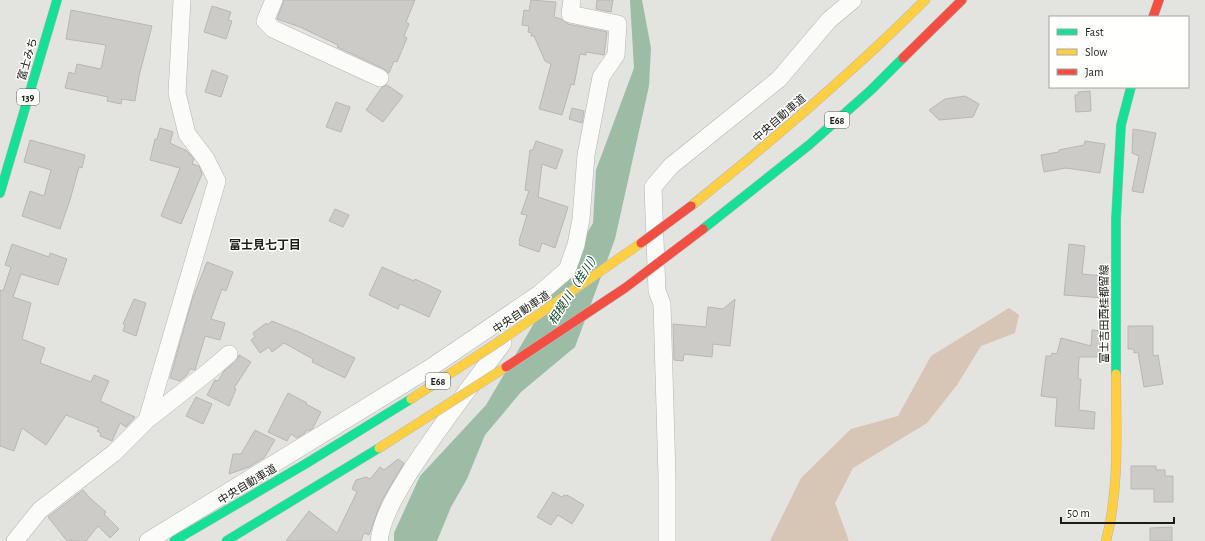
<svg xmlns="http://www.w3.org/2000/svg" width="1205" height="541" viewBox="0 0 1205 541" font-family="'Alegreya Sans','Noto Sans JP',sans-serif">
  <rect width="100%" height="100%" fill="#e3e3df"/>
  <!-- green -->
  <path fill="#d7c5b6" d="M1009 308 1019 315 1015 333 981 346 957 385 927 423 853 468 835 503 849 541H770L801 478 851 429 898 416 931 356Z"/>
  <!-- water -->
  <path fill="#9cbca6" d="M630 0H642L651 48 649 86 615 239 575 347 521 392 485 435 467 479 451 507 437 541H394V533L420 476 486 405 593 223 596 170 634 68Z"/>
  <!-- building -->
  <path fill="#cccbc8" stroke="#b8b7b4" d="M284 0H415L406 22 409 24 404 36 407 38 397 62 394 61 389 73 384 69 337 47 338 45 300 27 277 19Z
    M531 0 556 2 554 17 561 19 568 24 607 32 604 55 586 52V55L580 54 574 85 571 84 562 115 539 109 551 64 545 61 534 36H531L532 33 528 32 529 26 522 25 524 10 529 11Z
    M597 0H613L611 12 596 9Z
    M212 6 231 12 228 20 232 21 226 39 204 32Z
    M71 10 152 26 139 76 135 101 122 99 121 104 107 101 108 97 65 88 69 72 75 74 77 64 101 69 106 45 66 39Z
    M212 70 228 76 221 97 205 92Z
    M387 85 403 96 383 122 366 110 382 87Z
    M1090 91 1091 111 1076 112 1075 95H1078V92Z
    M965 96 979 104 973 117 939 120 929 110 945 99Z
    M336 102 350 107 341 132 326 127Z
    M572 108 584 111 582 123 569 119Z
    M160 128 173 132 170 143 187 151 194 159 192 164 199 166 202 174 181 224 161 216 180 168 150 160 155 139H157Z
    M1133 129 1156 133 1143 193 1132 191 1139 156 1132 153Z
    M30 140 85 155 82 168 79 167 70 200 60 229 22 216 30 191 44 196 51 170 24 162Z
    M536 141 563 150 556 169 542 164 538 197 568 207 555 248 542 243 539 252 519 245 520 242 519 241 527 215 521 214 529 191 525 190 530 150H533Z
    M1085 141 1105 144 1100 173 1066 168 1044 172 1041 155 1059 152V150L1084 145Z
    M335 209 349 215 343 227 329 221Z
    M12 244 49 257 50 253 67 259 58 285 21 274 13 297 31 303 22 339 45 348 40 363 91 382 94 375 109 381 100 401 135 417 126 427 120 423 112 441 100 436 101 433 97 431 99 428 66 415 46 445 22 428 14 451 0 446V290L3 291 11 267 5 265Z
    M1069 244 1085 246 1082 274 1103 276V298L1064 295Z
    M207 262 233 272 226 291 222 289 211 319 225 323 220 340 205 336 195 370 190 369 187 375 180 381 170 378 192 300Z
    M382 267 414 281 415 279 441 291 429 317 400 304 398 309 369 295Z
    M134 299 146 303 136 336 123 331 125 325 123 324Z
    M735 299 730 346 713 344 712 357 684 354 683 361 674 360 673 324 706 327 708 307 723 309Z
    M272 321 299 332 355 358 345 378 312 362 313 359 284 343 272 352 269 347 260 353 251 340 255 337 253 333 266 323 267 325Z
    M1128 326H1153V356L1158 355 1163 384 1144 387 1138 352 1134 353V349H1128Z
    M1092 330 1103 331V357H1079L1078 379H1081L1079 410 1095 412 1094 429 1055 426 1057 398 1041 396 1046 356H1051L1052 353 1057 354 1061 338 1091 346Z
    M239 355 251 362 234 388 236 389 229 406 207 395 215 380 218 381 224 371 236 361Z
    M288 393 307 403 306 404 321 412 313 428 308 431 306 430 305 433 297 438 291 434 287 441 268 432Z
    M196 397 212 404 203 424 186 416Z
    M255 430 275 440 264 458 249 467 229 474 233 454H241Z
    M398 459 404 463 381 502 369 535 364 533 361 541H286L309 511 337 533 357 492 352 489 356 480 366 477 370 479 380 467 384 470Z
    M1131 466H1156V470H1165V476H1173V502H1154V489H1131Z
    M83 490 90 498 106 512 104 514 119 529 110 538 98 526 86 541H67L48 517Z
    M553 492 562 497 564 495 566 496 567 495 584 505 572 524 558 515 551 525 537 517Z
    M1172 527V541H1150V528Z"/>
  <g fill="none" stroke-linecap="round" stroke-linejoin="round">
    <defs>
      <path id="street" d="M274 0 265 21 273 29 380 78
        M147 420 217 181 206 159 187 134 177 93 182 0
        M15 541 40 510 114 453 147 420 208 372 229 354
        M148 541 430 368 539 294 567 270 576 245 581 219 586 155 601 77 616 55 618 24 570 14 572 0
        M379 541C382 517 396 495 408 475 437 429 471 386 503 343
        M667 541V477L662 304 657 291 653 187 671 166 779 79 829 20 853 0"/>
      <path id="fast" d="M0 193 57 0
        M703 229 809 145 871 90 903 58
        M1116 374V219L1121 125 1131 87"/>
      <path id="slow" d="M691 206C772 141 851 74 925 0
        M1106 541C1120 487 1116 429 1116 374"/>
      <path id="jam" d="M1153 17 1159 0
        M903 58 962 0"/>
    </defs>
    <!-- street casing -->
    <use href="#street" stroke="#b4b4b1" stroke-width="18"/>
    <!-- fast casing -->
    <use href="#fast" stroke="#b4b4b1" stroke-width="10"/>
    <!-- slow casing -->
    <use href="#slow" stroke="#b4b4b1" stroke-width="10"/>
    <!-- jam casing -->
    <use href="#jam" stroke="#b4b4b1" stroke-width="10"/>
    <!-- street -->
    <use href="#street" stroke="#fbfbfa" stroke-width="17"/>
    <!-- fast -->
    <use href="#fast" stroke="#16e098" stroke-width="9"/>
    <!-- slow -->
    <use href="#slow" stroke="#ffcf43" stroke-width="9"/>
    <!-- jam -->
    <use href="#jam" stroke="#f24e42" stroke-width="9"/>
    <defs>
      <path id="fast-bridge" d="M174 541 307 463 411 399
        M226 541 379 448"/>
      <path id="slow-bridge" d="M411 399 503 339 641 243
        M379 448 506 367"/>
      <path id="jam-bridge" d="M641 243 691 206
        M506 367 625 288 703 229"/>
    </defs>
    <!-- fast-bridge casing -->
    <use href="#fast-bridge" stroke="#bebebd" stroke-width="10" stroke-linecap="butt"/>
    <!-- slow-bridge casing -->
    <use href="#slow-bridge" stroke="#bebebd" stroke-width="10" stroke-linecap="butt"/>
    <!-- jam-bridge casing -->
    <use href="#jam-bridge" stroke="#bebebd" stroke-width="10" stroke-linecap="butt"/>
    <!-- fast-bridge -->
    <use href="#fast-bridge" stroke="#16e098" stroke-width="9"/>
    <!-- slow-bridge -->
    <use href="#slow-bridge" stroke="#ffcf43" stroke-width="9"/>
    <!-- jam-bridge -->
    <use href="#jam-bridge" stroke="#f24e42" stroke-width="9"/>
  </g>
  <g text-anchor="middle" stroke-width="3" stroke-linejoin="round" paint-order="stroke">
    <!-- shield labels -->
    <g fill="#fffffe" stroke="#5f5f5d" stroke-width="1">
      <rect x="17" y="89" width="22" height="16" rx="3"/>
      <rect x="825" y="112" width="24" height="16" rx="3"/>
      <rect x="426" y="373" width="24" height="16" rx="3"/>
    </g>
    <g font-size="10" font-weight="bold" fill="#1b1b18">
      <text x="28" y="101">139</text>
      <text x="837" y="124">E68</text>
      <text x="438" y="385">E68</text>
    </g>
    <!-- street labels -->
    <g font-size="11" fill="#1b1b18" stroke="#fffffe">
      <text transform="translate(27 59) rotate(-74)" y="4">富士みち</text>
      <text transform="translate(779 118) rotate(-41)" y="4">中央自動車道</text>
      <text transform="translate(521 312) rotate(-34)" y="4">中央自動車道</text>
      <text transform="translate(1104 314) rotate(-90)" y="4">富士吉田西桂都留線</text>
      <text transform="translate(247 484) rotate(-31)" y="4">中央自動車道</text>
    </g>
    <!-- neighbourhood labels -->
    <g font-size="12" font-weight="bold" fill="#1b1b18" stroke="#fffffe">
      <text x="265" y="249">富士見七丁目</text>
    </g>
    <!-- water labels -->
    <g font-size="12" font-style="italic" fill="#124a2c" stroke="#fffffe">
      <text transform="translate(574 288) rotate(-57)" y="4">相模川（桂川）</text>
    </g>
  </g>
  <!-- legend -->
  <rect x="1049" y="16" width="140" height="72" fill="#fffffe" stroke="#a4a4a2"/>
  <rect x="1057" y="29" width="20" height="6" fill="#16e098" stroke="#a4a4a2"/>
  <text x="1085" y="36" font-size="12" fill="#1b1b18">Fast</text>
  <rect x="1057" y="49" width="20" height="6" fill="#ffcf43" stroke="#a4a4a2"/>
  <text x="1085" y="56" font-size="12" fill="#1b1b18">Slow</text>
  <rect x="1057" y="69" width="20" height="6" fill="#f24e42" stroke="#a4a4a2"/>
  <text x="1085" y="76" font-size="12" fill="#1b1b18">Jam</text>
  <!-- scale -->
  <path d="M1061 517v6h113v-6" fill="none" stroke="#1b1b18" stroke-width="2"/>
  <text x="1067" y="517" font-size="12" fill="#1b1b18" stroke="#fffffe" stroke-width="3" paint-order="stroke">50 m</text>
</svg>
